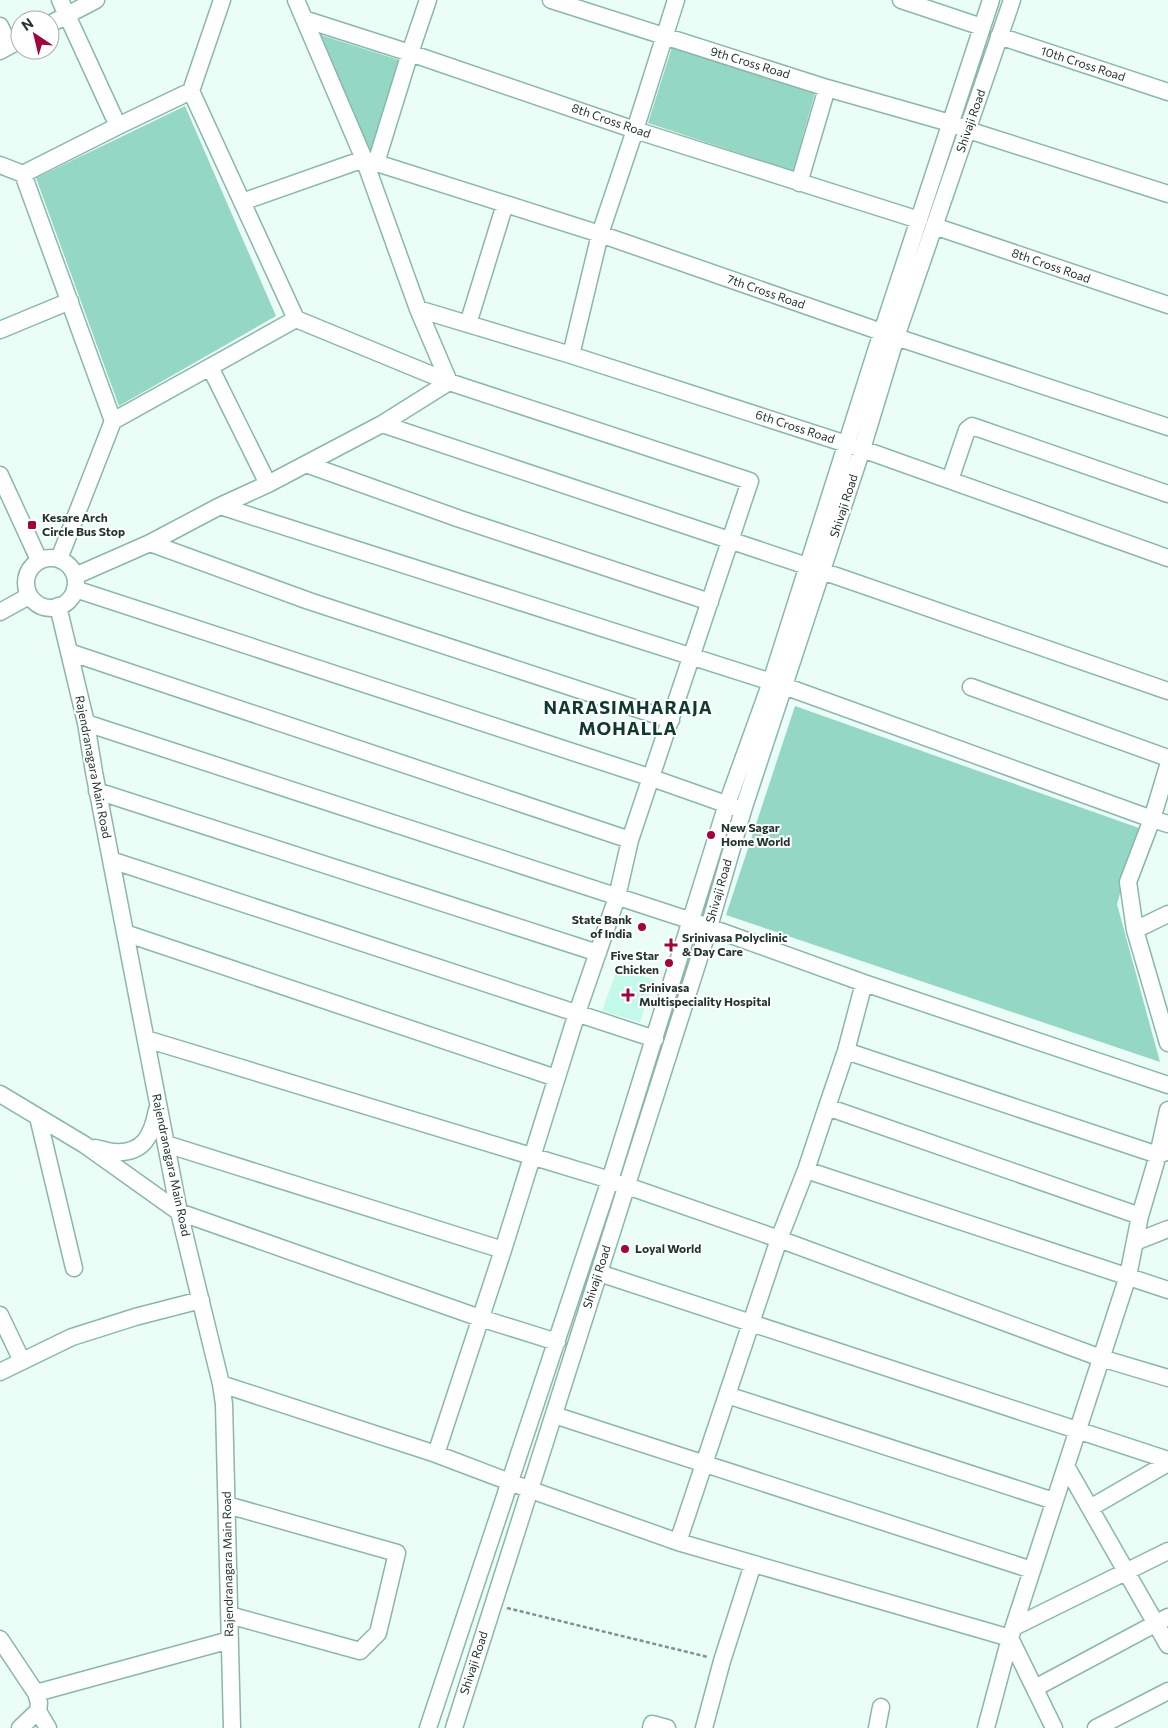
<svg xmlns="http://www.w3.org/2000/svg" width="1168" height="1728" viewBox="0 0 1168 1728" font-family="Commissioner,sans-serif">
  <rect width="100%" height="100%" fill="#ebfdf7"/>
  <!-- built -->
  <path fill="#c2f9e9" d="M618 967 654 980 640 1022 602 1011Z"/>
  <!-- green -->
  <path fill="#95d7c5" d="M318 34 402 61 371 156Z
    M672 47 815 93 793 171 648 123Z
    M185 106 276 316 119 406 36 178Z
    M795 706 1139 828 1117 904 1160 1062 726 915Z"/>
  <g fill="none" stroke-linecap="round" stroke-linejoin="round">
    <defs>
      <path id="minor" d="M60 0 118 126
        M296 0 364 159 418 309 449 382 382 424
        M551 0 827 88 950 123 968 130 1168 194
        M901 0 982 27
        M304 19 410 53 635 130 919 220
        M50 24 96 0
        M0 26 9 46
        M999 36 1168 92
        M0 51 20 40
        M364 159 600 234 896 337 1168 427
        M376 163 410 53 428 0
        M0 165 23 174 113 421
        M23 174 118 126 191 91
        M799 183 827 88
        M242 202 364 159
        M934 226 1168 305
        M418 309 571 355 862 449 1168 558
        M296 319 449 382 750 481 630 840 617 897 577 1013 503 1250 436 1454
        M468 324 505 204
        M0 330 70 301
        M571 355 600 234 635 130 676 0
        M210 367 268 484
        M306 464 460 519 710 602
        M0 475 39 560
        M950 480 967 430 972 426 1168 494
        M220 506 784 686 1152 819 1168 824
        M150 543 309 601 671 720
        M26 583a25 25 0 1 1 50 0a25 25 0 1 1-50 0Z
        M59 559 113 421 296 319 191 91 222 0
        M75 576 150 543 220 506 268 484 382 424 822 571 1168 691
        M75 589 652 778 737 808
        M58 606 86 723 94 772 179 1212 221 1384 224 1404 232 1728
        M0 612 29 596
        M69 652 630 840
        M971 687 1168 758
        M86 723 692 921 864 983 1168 1085
        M1168 766 1152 819 1128 882 1135 930 1168 1043
        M97 791 598 953
        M111 860 655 1039
        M1135 930 1168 914
        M125 933 556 1078
        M146 1039 610 1180 779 1239 1101 1358 1168 1378
        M846 1051 1158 1155 1166 1152
        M0 1094 85 1145 179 1212 480 1318 557 1342
        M827 1107 1140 1216
        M38 1117 74 1268
        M166 1144 503 1250
        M95 1148C101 1149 108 1152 114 1152 144 1154 152 1135 157 1110
        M806 1170 1168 1290
        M1135 1242 1168 1229
        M599 1273 1168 1460
        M0 1315 22 1361
        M0 1372 72 1337 135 1317 201 1300
        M221 1384 436 1454 531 1490 678 1542 1010 1638 1054 1728
        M727 1395 1054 1501
        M554 1415 1032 1570
        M1066 1466 1168 1645
        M227 1505 397 1553 378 1633 360 1651 229 1615
        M1090 1508 1168 1463
        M678 1542 779 1239 806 1170 827 1107 846 1051 864 983
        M1014 1627 1168 1551
        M0 1639 36 1693 39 1703 38 1711 20 1728
        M1035 1688 1168 1617
        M36 1693 230 1640
        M38 1711 48 1728
        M428 1728 610 1180 727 804 771 682 882 332 991 0
        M454 1728 709 927 743 810 862 449 896 337 1012 0
        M651 1728 652 1724 667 1728
        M704 1728 722 1661 753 1564
        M877 1728 881 1707
        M986 1728 1010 1638 1128 1276 1140 1216 1158 1155 1168 1110
        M1096 1728 1168 1691"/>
    </defs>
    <!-- minor casing -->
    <use href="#minor" stroke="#8bb7aa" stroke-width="19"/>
    <!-- path -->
    <path stroke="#7f918b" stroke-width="2.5" stroke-dasharray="4 2.5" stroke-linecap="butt" d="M507 1608 708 1657"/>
    <!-- minor -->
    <use href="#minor" stroke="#fff" stroke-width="16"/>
  </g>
  <!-- markers -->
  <g fill="#a1043f" stroke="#fff" stroke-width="2">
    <rect x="27" y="520" width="10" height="10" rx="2.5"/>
    <circle cx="711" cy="835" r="5"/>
    <circle cx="642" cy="927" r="5"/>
    <path d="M668.5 937.5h5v5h5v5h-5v5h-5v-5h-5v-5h5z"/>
    <circle cx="669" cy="963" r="5"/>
    <path d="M625.5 987.5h5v5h5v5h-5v5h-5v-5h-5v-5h5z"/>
    <circle cx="625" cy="1249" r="5"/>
  </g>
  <g text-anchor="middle" stroke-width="4" stroke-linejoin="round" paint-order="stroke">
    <!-- street labels -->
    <g font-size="12" fill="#23352f" stroke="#fff">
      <text transform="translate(750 63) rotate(17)" y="4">9th Cross Road</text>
      <text transform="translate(1083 64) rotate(18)" y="4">10th Cross Road</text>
      <text transform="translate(611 121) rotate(19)" y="4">8th Cross Road</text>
      <text transform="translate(971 121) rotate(-71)" y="4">Shivaji Road</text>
      <text transform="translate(1051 266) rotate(19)" y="4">8th Cross Road</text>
      <text transform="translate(766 292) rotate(19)" y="4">7th Cross Road</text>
      <text transform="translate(795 427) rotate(18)" y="4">6th Cross Road</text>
      <text transform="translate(844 506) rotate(-72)" y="4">Shivaji Road</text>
      <text transform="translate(93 767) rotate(79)" y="4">Rajendranagara Main Road</text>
      <text transform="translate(719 891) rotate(-74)" y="4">Shivaji Road</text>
      <text transform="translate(171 1165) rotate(78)" y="4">Rajendranagara Main Road</text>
      <text transform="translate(597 1277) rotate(-72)" y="4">Shivaji Road</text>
      <text transform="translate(228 1564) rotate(-91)" y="4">Rajendranagara Main Road</text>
      <text transform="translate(474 1663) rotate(-72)" y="4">Shivaji Road</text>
    </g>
    <!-- poi labels -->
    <g font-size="12" font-weight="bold" fill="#23352f" stroke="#fff" text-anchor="start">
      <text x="42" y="522">Kesare Arch<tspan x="42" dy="14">Circle Bus Stop</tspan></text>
      <text x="721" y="832">New Sagar<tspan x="721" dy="14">Home World</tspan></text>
      <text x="632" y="924" text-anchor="end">State Bank<tspan x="632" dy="14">of India</tspan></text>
      <text x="682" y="942">Srinivasa Polyclinic<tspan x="682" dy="14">&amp; Day Care</tspan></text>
      <text x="659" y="960" text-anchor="end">Five Star<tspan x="659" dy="14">Chicken</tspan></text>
      <text x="639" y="992">Srinivasa<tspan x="639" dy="14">Multispeciality Hospital</tspan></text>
      <text x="635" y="1253">Loyal World</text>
    </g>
    <!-- district labels -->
    <g font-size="18" font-weight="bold" letter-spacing="1" fill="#0f3a30" stroke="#fff">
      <text x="628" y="714">NARASIMHARAJA<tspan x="628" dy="21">MOHALLA</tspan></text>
    </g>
  </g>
  <!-- north arrow -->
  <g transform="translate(35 35) rotate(325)"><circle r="24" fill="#ffffff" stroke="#a7aeac"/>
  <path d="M0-4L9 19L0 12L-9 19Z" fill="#a1043f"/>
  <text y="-8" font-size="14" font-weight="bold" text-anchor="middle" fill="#23352f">N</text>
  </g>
</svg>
